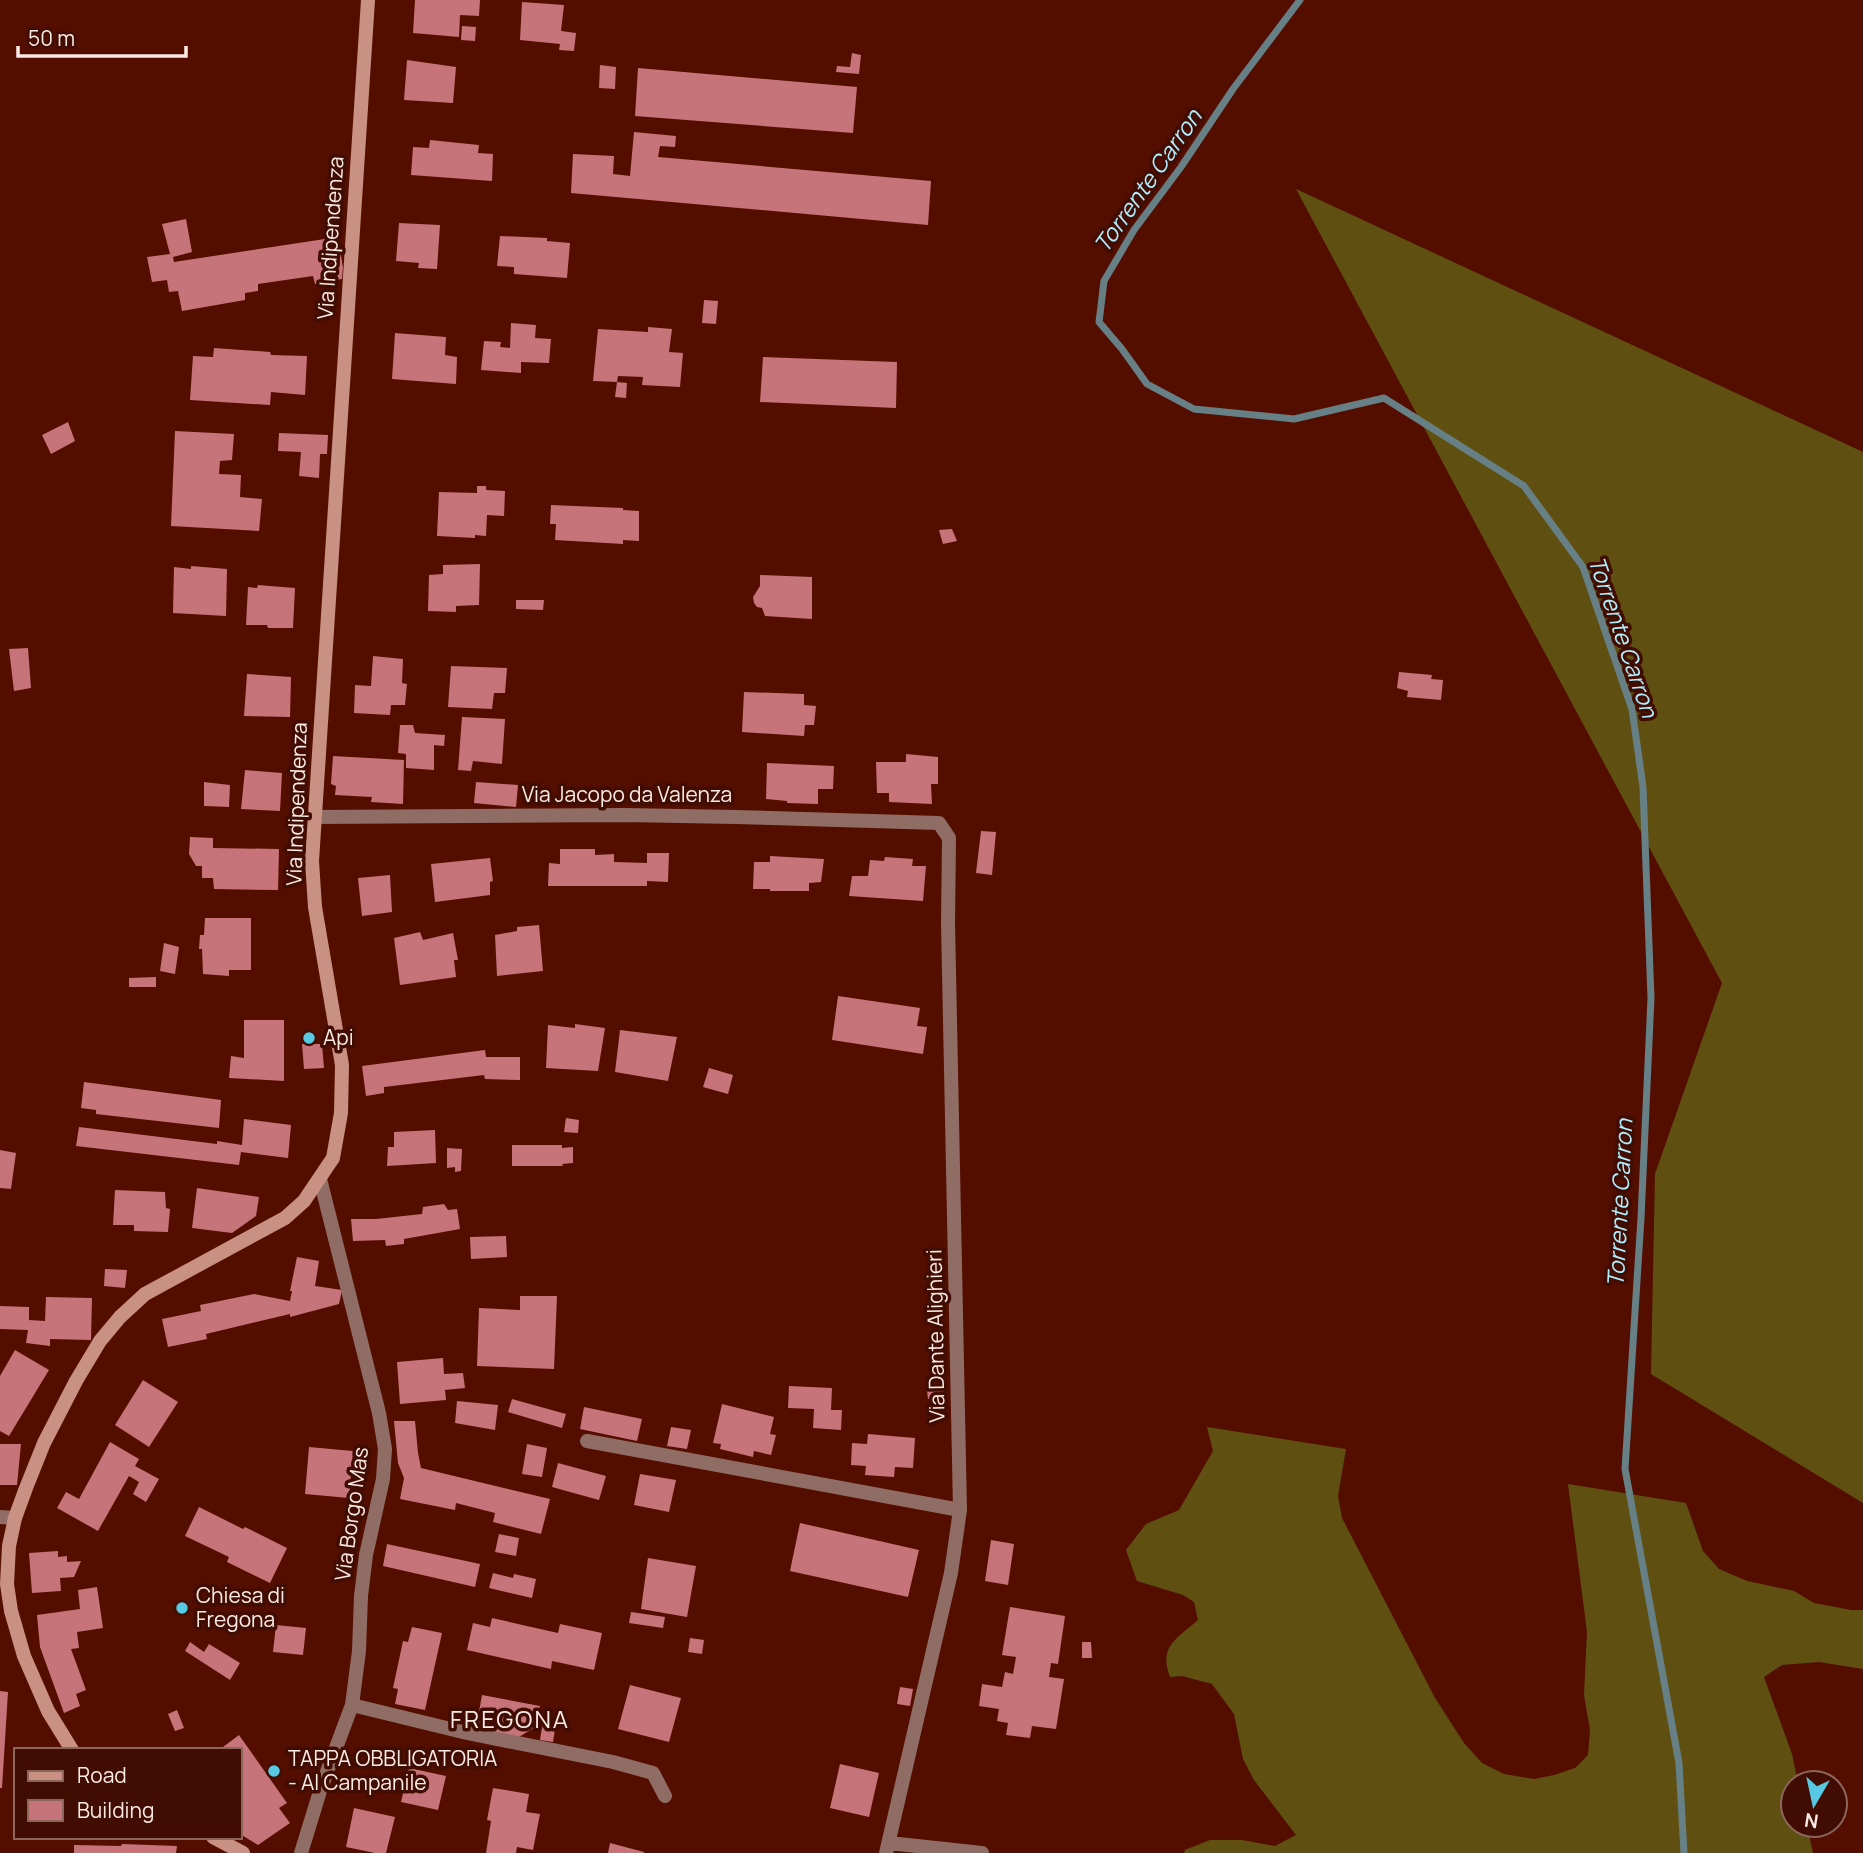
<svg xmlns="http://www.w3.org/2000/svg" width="1863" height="1853" viewBox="0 0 1863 1853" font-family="Manrope,sans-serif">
  <rect width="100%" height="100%" fill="#540e00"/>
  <!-- forest -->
  <path fill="#5f5012" d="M1296 189 1863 452V1503L1651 1374 1655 1174 1722 983Z
    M1207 1427 1346 1449 1338 1496 1342 1518 1435 1698 1464 1743 1482 1763 1504 1774 1534 1779 1554 1775 1575 1768 1588 1755 1590 1730 1584 1695 1587 1632 1568 1484 1686 1503 1703 1551 1719 1569 1747 1581 1794 1591 1814 1603 1851 1610H1863V1669L1819 1662 1782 1665 1764 1677 1792 1754 1798 1783H1793V1825H1807L1813 1853H1184L1185 1850 1210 1840H1242L1275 1846 1296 1835 1254 1780 1243 1759 1234 1714 1212 1684 1182 1676 1170 1677C1158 1646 1178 1638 1198 1620L1194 1602 1183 1595 1137 1581 1126 1550 1146 1524 1179 1510 1213 1451Z"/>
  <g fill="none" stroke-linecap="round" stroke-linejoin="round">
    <!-- stream -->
    <path stroke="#668086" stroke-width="7" d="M1300 0 1233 89 1181 167 1134 230 1104 281 1099 322 1122 349 1147 384 1194 409 1294 419 1384 398 1524 486 1583 567 1632 709 1643 787 1651 998 1641 1218 1625 1469 1679 1763 1684 1853"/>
  </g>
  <!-- building -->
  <path fill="#c6737a" d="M415 0H480L479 16 460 15 459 37 413 33Z
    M522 2 564 5 561 31 576 33 574 51 559 50 560 44 520 40Z
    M462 26 476 27 475 41 461 40Z
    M852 53 861 55 859 74 836 72 837 66 850 67Z
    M407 60 456 67 453 103 404 100Z
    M600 65 616 67 615 89 599 88Z
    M638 68 857 87 853 133 635 116Z
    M634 132 676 136 675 147 660 146 658 157 931 181 928 225 571 193 573 154 614 156 613 174 630 176Z
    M430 140 479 145 478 153 493 154 492 181 411 175 413 147 429 148Z
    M186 219 192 252 173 257 174 262 338 237 343 268 342 279 315 284 313 276 258 284V291L245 293V300L182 311 178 291 169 292 167 280 152 282 147 257 170 254 162 224Z
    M399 223 440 225 437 269 418 268 419 263 396 261Z
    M500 236 547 238V241L570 243 567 278 514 274V267L497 266Z
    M704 300 718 301 716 324 702 323Z
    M511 323 536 325 535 338 551 339 549 363 521 362V373L481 370 484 341 501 342 500 347 510 348Z
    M648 327 672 329 669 352 683 353 680 387 642 385 643 377 618 376 617 382 627 383 626 398 615 397 617 382 593 381 598 329 648 332Z
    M395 333 446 337 445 355 457 357 456 384 392 379Z
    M214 348 270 352 271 355 307 356 305 395 271 392 270 405 190 400 193 356 213 357Z
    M763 357 897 362 896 408 760 402Z
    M68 422 75 441 51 454 42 435Z
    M175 431 234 434 232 460 220 461 219 474 241 475 240 497 262 499 259 531 171 526Z
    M279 433 328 435 327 454H320L319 478 299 476 301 452 278 451Z
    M477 486H486V490L505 491 504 516 487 515 486 536 475 535V538L437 536 439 492 477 493Z
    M551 505 623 508V510L639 511V541L623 540V544L555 540 556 524H550Z
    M952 529 957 541 943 544 939 530Z
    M480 564 479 605 456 606V612L428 611 429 575 443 574V565Z
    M191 566 227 569 226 616 173 613 174 567 191 569Z
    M760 575 812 577V619L765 616 762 608 757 607 754 603 753 597 760 586Z
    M258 585 295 588 293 628H268L267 625H246L248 587 257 588Z
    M516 600H544L543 610 516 609Z
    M28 648 31 688 14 691 9 649Z
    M373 656 403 659 402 683 407 684 405 705H391L390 715 354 713 355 685 371 686Z
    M451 666 507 668 505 693H494L492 709 448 707Z
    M1399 672 1432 675 1431 679 1443 680 1441 700 1407 697 1408 691 1397 688Z
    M247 674 291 677 290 717 244 716Z
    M744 692 804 694V705L816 706 814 725H805L804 736 742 732Z
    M462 717 505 719 502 764 473 761 471 771 458 770Z
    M400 725H413L415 733 445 735 444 746 434 745V770L406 768V754L398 753Z
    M906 754 938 757V784H931L932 804 889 802V793H877L876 762H906Z
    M333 756 404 760 403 804 371 802 372 797 335 795 336 786 331 784Z
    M767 763 834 766 833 789H818V804L787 803V801L766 799Z
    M245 770 282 773 280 811 241 809Z
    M204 782 230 785 229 807 204 806Z
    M476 782 518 785 516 807 474 803Z
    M981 831 996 832 992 875 976 873Z
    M190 837 213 838V848L279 849 278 890 214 889 213 878H202V866H196L189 854Z
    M560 849H595V855L614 854V862L647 863V853H669L668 882 647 881V886H548L549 863 560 864Z
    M770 856 824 859 821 882 809 883V891H770V889H753L754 862H770Z
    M885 857 913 859 912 866H926L923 901 849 896 852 876H868L870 860 884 861Z
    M490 858 493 881 490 882V895L435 902 431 864Z
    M390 875 392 912 362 916 358 878Z
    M205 918H251V970H229V976L203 974 202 949H199L200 935H204Z
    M539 925 543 971 497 976 495 935 517 931V927Z
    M420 932 423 940 453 933 458 960H454L456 977 400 985 394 938Z
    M164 943 179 947 175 974 160 971Z
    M156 977V987H129V978Z
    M838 996 920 1008 917 1026 927 1027 923 1054 832 1040Z
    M244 1020H284V1081L229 1078 231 1056 244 1058Z
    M575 1024 605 1028 598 1071 546 1068 548 1025 575 1028Z
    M620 1030 677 1037 668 1081 615 1072Z
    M302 1044H322L324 1068 304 1069Z
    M485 1050 486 1057H520V1080L485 1079 484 1075 384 1087V1093L366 1096 362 1066Z
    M709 1068 733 1075 728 1094 703 1087Z
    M84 1082 221 1100 219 1128 96 1114V1110L81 1108Z
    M566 1118 579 1120 578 1133 564 1132Z
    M244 1119 291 1125 288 1158 241 1152 239 1165 76 1146 79 1127 217 1144V1141L242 1145Z
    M435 1130 436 1163 387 1166 388 1147H394V1132Z
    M512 1145H562V1148L573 1147V1163L562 1164 563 1166H512Z
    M447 1148 462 1149 461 1171 455 1172V1167L447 1168Z
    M0 1150 16 1153 11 1189 0 1188Z
    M197 1188 259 1197 256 1216 232 1233 192 1228Z
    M115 1190 165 1192 166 1208 170 1209 168 1232 134 1231V1225H113Z
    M444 1204 448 1210 457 1209 460 1229 404 1239V1244L386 1246 385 1240 353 1241 351 1219H376L422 1214 423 1207Z
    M506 1236 507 1257 471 1259 470 1237Z
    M297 1257 319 1261 315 1286 342 1290 339 1304 290 1317V1314L206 1334 207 1339 168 1347 162 1319 201 1311 200 1305 254 1294 290 1301 292 1291H290Z
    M105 1269 127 1270 125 1288 104 1286Z
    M520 1296H557L554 1369 477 1366 479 1308 520 1310Z
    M46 1297 92 1298 91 1340 50 1339V1346L26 1343 28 1330 0 1329V1306L29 1307V1320L45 1321Z
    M15 1350 49 1370 9 1436 0 1431V1376Z
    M443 1358 444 1374 463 1373 465 1388 445 1390 446 1400 400 1404 397 1362Z
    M143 1380 178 1402 149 1447 115 1425Z
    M926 1382 943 1385 944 1398 928 1399Z
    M789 1386 832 1388 831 1410H842L841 1430 813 1428 814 1409 788 1408Z
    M512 1399 566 1414 562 1428 508 1412Z
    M457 1401 498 1405 495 1430 455 1423Z
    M722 1404 774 1417 770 1434 776 1435 771 1455 754 1451 753 1457 720 1449 721 1444 713 1443Z
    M584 1407 642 1419 637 1441 580 1429Z
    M394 1421H415L418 1453 421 1468 550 1499 541 1534 493 1522 495 1513 456 1503 455 1510 400 1499 404 1478 398 1463Z
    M671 1427 691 1430 687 1449 667 1446Z
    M868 1434 915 1438 913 1468 895 1467 894 1477 865 1475 866 1466 851 1465 852 1443 867 1444Z
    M110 1442 139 1459 135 1466 159 1479 146 1502 133 1494 139 1482 129 1476 98 1531 57 1508 66 1492 79 1499Z
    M0 1444H21L17 1485H0Z
    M527 1444 547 1448 542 1477 522 1474Z
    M309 1447 353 1451 349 1498 305 1494Z
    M558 1463 606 1476 599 1500 552 1487Z
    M640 1474 676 1480 669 1512 634 1505Z
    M199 1507 243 1529 245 1527 287 1548 270 1583 227 1562 229 1557 185 1536Z
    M800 1523 919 1550 908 1597 790 1571Z
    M499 1534 519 1538 516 1556 495 1552Z
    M991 1540 1014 1544 1008 1585 985 1581Z
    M387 1544 480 1564 475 1587 383 1566Z
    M58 1551V1557L67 1556V1562L81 1561 74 1577 60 1578 61 1591 32 1593 29 1553Z
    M648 1558 696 1566 687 1617 641 1609Z
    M493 1573 513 1578 514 1574 536 1579 532 1598 489 1588Z
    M97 1587 103 1628 77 1632 79 1648 71 1649 86 1690 76 1694 80 1706 64 1713 40 1647 37 1615 80 1609 78 1590Z
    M1010 1607 1065 1616 1058 1664 1051 1663 1049 1677 1064 1679 1056 1729 1032 1726 1030 1738 1006 1735 1008 1723 997 1721 999 1709 979 1706 982 1684 1002 1687 1005 1672 1013 1674 1016 1657 1002 1655Z
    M631 1612 665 1617 663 1628 629 1623Z
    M492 1618 558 1633 560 1624 602 1633 594 1670 552 1661 551 1669 467 1650 473 1623 490 1627Z
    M276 1625 306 1628 303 1655 273 1652Z
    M412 1627 442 1633 425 1710 395 1704 398 1689 393 1688 403 1641 408 1642Z
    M690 1638 704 1640 702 1654 688 1652Z
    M190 1642 204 1652 209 1644 240 1663 230 1680 185 1651Z
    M1082 1642H1091L1092 1658H1082Z
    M630 1685 681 1698 669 1742 618 1729Z
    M900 1687 913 1689 910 1706 897 1704Z
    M0 1691 8 1692 2 1788H0Z
    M482 1695 540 1706 535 1727 519 1737 476 1728Z
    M177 1710 184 1728 175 1731 168 1714Z
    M543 1721 556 1723 553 1742 540 1740Z
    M239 1735 287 1803 279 1808 290 1823 258 1845 240 1834V1750H219Z
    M840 1764 879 1773 869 1817 830 1808Z
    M409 1768 446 1776 438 1810 401 1802Z
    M493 1788 529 1794 526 1812 540 1814 533 1850 517 1847 516 1853H486L491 1821 487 1820Z
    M354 1808 395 1817 386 1853H375L346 1847Z
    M610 1843 644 1852V1853H608Z
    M122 1844 177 1846 176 1853H74V1845L121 1846Z"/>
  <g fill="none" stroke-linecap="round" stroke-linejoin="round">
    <!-- street -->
    <path stroke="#906d64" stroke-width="14" d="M315 817 624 815 736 817 939 823 949 838 948 923 960 1510 951 1573 886 1853
      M587 1441 960 1510
      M0 1517 15 1518
      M352 1705 467 1733 613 1762 653 1773 665 1796
      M889 1843 982 1853
      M301 1853 321 1788 352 1705 359 1651 361 1596 366 1555 383 1479 385 1449 379 1413 320 1179"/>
    <!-- secondary -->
    <path stroke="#c89183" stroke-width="14" d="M72 1750 48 1711 24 1656 11 1611 7 1584 9 1546 15 1518 26 1488 44 1443 76 1381 100 1341 120 1317 145 1294 285 1218 304 1201 333 1158 341 1113 342 1065 315 907 312 861 368 0
      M213 1837 243 1853"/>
  </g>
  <!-- markers -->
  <g fill="#57c9e2" stroke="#410d02" stroke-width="2.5">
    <circle cx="309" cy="1038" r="7"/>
    <circle cx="182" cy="1608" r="7"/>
    <circle cx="274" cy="1771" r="7"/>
  </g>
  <g text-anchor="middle" stroke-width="7" stroke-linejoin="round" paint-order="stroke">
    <!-- street labels -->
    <g font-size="21" fill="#fceae5" stroke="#410d02">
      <text transform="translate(331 238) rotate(-86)" y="7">Via Indipendenza</text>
      <text x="627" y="802">Via Jacopo da Valenza</text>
      <text transform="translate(297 804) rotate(-88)" y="7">Via Indipendenza</text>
      <text transform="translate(936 1336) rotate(-91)" y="7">Via Dante Alighieri</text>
      <text transform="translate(352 1514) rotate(-82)" y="7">Via Borgo Mas</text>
    </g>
    <!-- poi labels -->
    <g font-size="21" fill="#fceae5" stroke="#410d02" text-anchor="start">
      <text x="323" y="1045">Api</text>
      <text x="196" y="1603">Chiesa di<tspan x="196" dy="24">Fregona</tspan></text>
      <text x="288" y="1766">TAPPA OBBLIGATORIA<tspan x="288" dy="24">- Al Campanile</tspan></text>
    </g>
    <!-- water labels -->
    <g font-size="23" font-style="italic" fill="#b0eefd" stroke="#410d02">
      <text transform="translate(1148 181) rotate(-55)" y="8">Torrente Carron</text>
      <text transform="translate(1623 637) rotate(71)" y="8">Torrente Carron</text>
      <text transform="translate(1620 1203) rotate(-87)" y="8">Torrente Carron</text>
    </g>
    <!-- quarter labels -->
    <g font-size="24" letter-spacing="2" fill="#fceae5" stroke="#410d02">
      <text x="510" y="1728">FREGONA</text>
    </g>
  </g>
  <!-- legend -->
  <rect x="14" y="1748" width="228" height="91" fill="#410d02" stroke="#8c655d" stroke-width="2"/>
  <rect x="28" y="1771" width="35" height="10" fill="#c89183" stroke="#8c655d" stroke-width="2"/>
  <text x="77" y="1783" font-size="21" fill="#fceae5">Road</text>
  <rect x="28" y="1800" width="35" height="21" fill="#c6737a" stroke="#8c655d" stroke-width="2"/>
  <text x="77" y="1818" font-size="21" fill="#fceae5">Building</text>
  <!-- north arrow -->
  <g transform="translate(1814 1804) rotate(189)"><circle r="33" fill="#410d02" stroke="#8c655d" stroke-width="2"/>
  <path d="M0-5L12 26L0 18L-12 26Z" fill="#57c9e2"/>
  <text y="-10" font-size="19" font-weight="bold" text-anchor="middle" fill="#fceae5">N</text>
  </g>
  <!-- scale -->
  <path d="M18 46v10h168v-10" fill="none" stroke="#fceae5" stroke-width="3.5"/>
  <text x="28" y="46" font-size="21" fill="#fceae5" stroke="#410d02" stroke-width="5" paint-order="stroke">50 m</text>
</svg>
